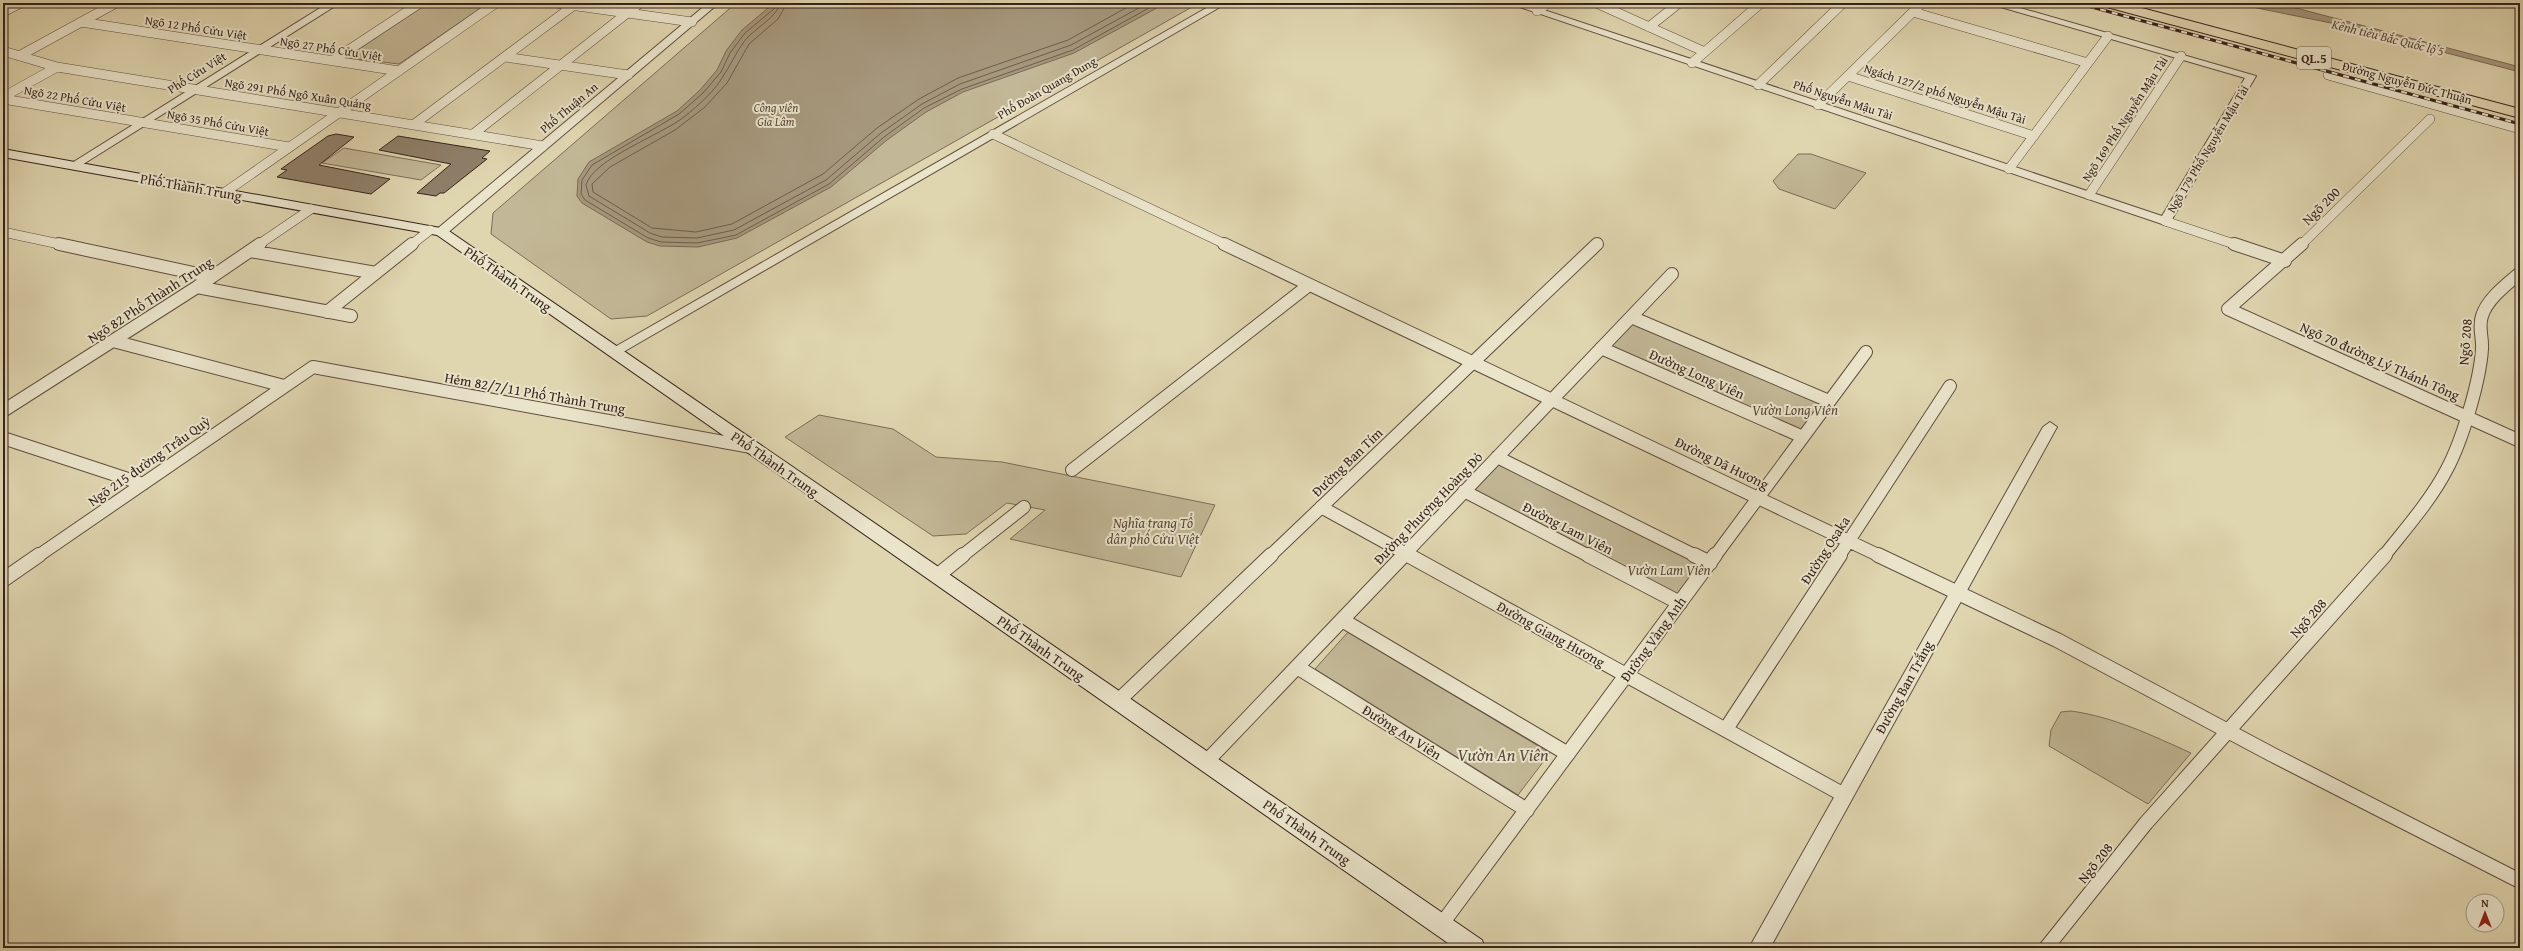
<svg xmlns="http://www.w3.org/2000/svg" width="2523" height="951" viewBox="0 0 2523 951" font-family="'Gentium Book Plus',serif">
  <rect width="100%" height="100%" fill="#dfd5af"/>
  <filter id="stains"><feTurbulence type="fractalNoise" baseFrequency=".005" numOctaves="4"/><feColorMatrix values="0 0 0 0 .2 0 0 0 0 .09 0 0 0 0 .02 0 0 0 .5 -.17"/></filter>
  <radialGradient id="worn" r=".72"><stop offset=".6" stop-color="#630" stop-opacity="0"/><stop offset="1" stop-color="#630" stop-opacity=".3"/></radialGradient>
  <!-- green -->
  <path fill="#c2b796" stroke="#7c6c58" d="M428 3H488L399 64 349 58 350 55Z
    M736 3H1199L647 316 611 319 491 234 493 213Z
    M344 148 441 165 421 180 322 163Z
    M1798 154H1811L1866 173 1835 209 1779 189 1773 181Z
    M1631 317 1829 401 1803 437 1601 348Z
    M819 415 893 429 936 457 1002 462 1215 505 1181 577 1010 539 1045 510 1007 503 966 534 933 536 785 437Z
    M1497 457 1710 563 1680 603 1464 491Z
    M1348 632 1550 753 1518 795 1315 669Z
    M2071 711C2114 717 2151 735 2191 753L2148 804 2049 746 2051 730 2061 712Z"/>
  <!-- water -->
  <path fill="#a6987d" stroke="#796956" d="M774 3H1166L1074 53 963 92 926 112 887 140 831 187 737 238 698 247 660 246 647 242 582 203 577 196 578 179 589 162 677 111 700 90 717 70 726 51 742 30Z
    M2232 3H2277L2520 67V72L2331 23Z"/>
  <g fill="none" stroke-linecap="round" stroke-linejoin="round">
    <!-- shore -->
    <path stroke="#6e5d4c" stroke-width="1" d="M776 3 775 8 745 33 730 53 721 72 703 93 679 114 592 165 582 180 581 194 585 200 648 238 661 242 697 243 736 235 829 184 884 137 924 108 962 89 1073 50 1158 3
      M781 3C775 18 759 26 748 37 738 48 733 61 725 73 716 90 699 105 684 117 661 135 593 159 586 185L589 196 650 233 662 237 697 238 734 230 826 180 881 133 922 104 960 84 1071 45 1148 3
      M787 3 778 19 749 44 727 83 705 107 675 130 610 167 592 184 593 192 652 228 696 232 732 224 823 174 877 128 919 99 958 78 1068 40 1135 3"/>
  </g>
  <!-- building -->
  <path fill="#8e7f68" stroke="#36221b" d="M336 134 354 137 319 165 390 179 371 194 277 177 287 170 281 169 328 136Z
    M398 136 490 151 482 158 487 159 444 193H440L436 196 417 193 451 164 379 150Z"/>
  <g fill="none" stroke-linecap="round" stroke-linejoin="round">
    <defs>
      <path id="minor-far2" d="M556 3 692 22
        M1596 3 1705 52
        M1537 11 1548 3
        M3 12 21 3
        M1913 12 2088 63
        M81 22 399 71
        M1649 27 1679 3
        M3 51 57 67 543 146
        M19 56 116 3
        M505 57 628 75
        M332 61 420 3
        M1692 63 1761 3
        M2328 75 2520 129
        M1848 76 2034 136
        M1758 85 1843 3
        M3 97 57 67
        M3 99 289 147
        M1818 105 1922 3
        M413 125 577 3
        M993 134 1227 245
        M472 135 640 3
        M2009 169 2108 36
        M224 193 496 3
        M2089 195 2181 56
        M2165 221 2237 245
        M3 232 64 245
        M258 245 311 209
        M411 245 430 230
        M1596 245 1597 244
        M2301 245 2430 119"/>
      <path id="minor-far1" d="M59 244 212 277
        M1224 244 1880 556
        M2234 244 2285 261
        M2302 244 2228 309 2520 441
        M250 251 376 273
        M197 287 351 316
        M327 312 412 244
        M1631 317 1829 401
        M113 341 284 386
        M1601 348 1803 437
        M3 411 197 287 260 244
        M3 438 143 484
        M1497 457 1696 556
        M1072 470 1309 285
        M1464 491 1589 556
        M1321 507 1410 556
        M38 556 313 367 751 447
        M962 556 1024 507
        M1270 556 1597 244
        M1403 556 1672 274
        M1715 556 1866 352
        M1839 556 1950 386
        M2384 556C2406 528 2431 500 2447 469 2462 441 2480 381 2482 349 2483 338 2478 327 2482 316 2487 299 2507 284 2520 273"/>
      <path id="minor" d="M1408 555 1844 795
        M1588 555 1680 603
        M1694 555 1710 563
        M1878 555 2057 640 2271 754 2520 881
        M937 576 963 555
        M3 580 39 555
        M1342 620 1568 754
        M1297 667 1527 810
        M1118 701 1271 555
        M1726 729 1840 555
        M1206 762 1404 555
        M1441 925 1715 555
        M2046 948 2146 823 2385 555"/>
      <path id="tertiary" d="M328 3H340L77 168 73 169 67 166Z
        M708 3H719L445 235H437L435 232 437 229Z
        M1215 3H1227L618 355 613 356 606 352Z
        M1508 3H1523L2162 216 2245 78 1987 3H2003L2256 76 2171 221 2165 225Z
        M2050 422 2057 427 1770 948H1749L2043 427Z"/>
      <path id="secondary" d="M3 149 446 229 1482 940 1485 948H1455L437 235 3 157Z"/>
      <path id="trunk" d="M2101 3H2123L2520 109V118L2103 6Z"/>
    </defs>
    <!-- minor-far2 casing -->
    <use href="#minor-far2" stroke="#604f40" stroke-width="10"/>
    <!-- minor-far1 casing -->
    <use href="#minor-far1" stroke="#604f40" stroke-width="14"/>
    <!-- minor casing -->
    <use href="#minor" stroke="#604f40" stroke-width="16"/>
    <!-- tertiary casing -->
    <use href="#tertiary" stroke="#604f40" stroke-width="2"/>
    <!-- secondary casing -->
    <use href="#secondary" stroke="#36221b" stroke-width="2"/>
    <!-- trunk casing -->
    <use href="#trunk" stroke="#36221b" stroke-width="2"/>
    <!-- minor-far2 -->
    <use href="#minor-far2" stroke="#eae4cb" stroke-width="9"/>
    <!-- minor-far1 -->
    <use href="#minor-far1" stroke="#eae4cb" stroke-width="12"/>
    <!-- minor -->
    <use href="#minor" stroke="#eae4cb" stroke-width="14"/>
    <!-- tertiary -->
    <use href="#tertiary" fill="#eae4cb" fill-rule="evenodd"/>
    <!-- secondary -->
    <use href="#secondary" fill="#eae4cb" fill-rule="evenodd"/>
    <!-- trunk -->
    <use href="#trunk" fill="#dfd5af" fill-rule="evenodd"/>
    <defs>
      <path id="rail" d="M2077 3 2520 124"/>
    </defs>
    <!-- rail casing -->
    <use href="#rail" stroke="#36221b" stroke-width="3"/>
    <!-- rail -->
    <use href="#rail" stroke="#eae4cb" stroke-width="2" stroke-dasharray="6" stroke-linecap="butt"/>
  </g>
  <g text-anchor="middle" stroke-width="4" stroke-linejoin="round" paint-order="stroke">
    <!-- far-street labels -->
    <g font-size="12" fill="#36221b" stroke="#eae4cb">
      <text transform="translate(196 28) rotate(9)" y="4">Ngõ 12 Phố Cửu Việt</text>
      <text transform="translate(331 49) rotate(9)" y="4">Ngõ 27 Phố Cửu Việt</text>
      <text transform="translate(197 73) rotate(-32)" y="4">Phố Cửu Việt</text>
      <text transform="translate(2407 83) rotate(15)" y="4">Đường Nguyễn Đức Thuận</text>
      <text transform="translate(1047 88) rotate(-30)" y="4">Phố Đoàn Quang Dung</text>
      <text transform="translate(298 94) rotate(9)" y="4">Ngõ 291 Phố Ngô Xuân Quảng</text>
      <text transform="translate(1945 94) rotate(18)" y="4">Ngách 127/2 phố Nguyễn Mậu Tài</text>
      <text transform="translate(75 99) rotate(10)" y="4">Ngõ 22 Phố Cửu Việt</text>
      <text transform="translate(1843 100) rotate(18)" y="4">Phố Nguyễn Mậu Tài</text>
      <text transform="translate(569 108) rotate(-40)" y="4">Phố Thuận An</text>
      <text transform="translate(2125 119) rotate(-57)" y="4">Ngõ 169 Phố Nguyễn Mậu Tài</text>
      <text transform="translate(218 123) rotate(10)" y="4">Ngõ 35 Phố Cửu Việt</text>
      <text transform="translate(2208 149) rotate(-59)" y="4">Ngõ 179 Phố Nguyễn Mậu Tài</text>
    </g>
    <!-- far-park labels -->
    <g font-size="12" font-style="italic" fill="#59473a" stroke="#eae4cb">
      <text x="776" y="112">Công viên<tspan x="776" dy="14">Gia Lâm</tspan></text>
    </g>
    <!-- far-water labels -->
    <g font-size="13" font-style="italic" fill="#584538" stroke="#eae4cb">
      <text transform="translate(2388 37) rotate(14)" y="5">Kênh tiêu Bắc Quốc lộ 5</text>
    </g>
    <!-- shield labels -->
    <rect fill="#eae4cb" stroke="#6c5c50" stroke-width="1" x="2297" y="47" width="34" height="22" rx="3"/>
    <g font-size="13" font-weight="bold" fill="#36221b">
      <text x="2314" y="63">QL.5</text>
    </g>
    <!-- street labels -->
    <g font-size="14" fill="#36221b" stroke="#eae4cb">
      <text transform="translate(191 187) rotate(10)" y="5">Phố Thành Trung</text>
      <text transform="translate(2321 206) rotate(-45)" y="5">Ngõ 200</text>
      <text transform="translate(508 279) rotate(35)" y="5">Phố Thành Trung</text>
      <text transform="translate(150 300) rotate(-33)" y="5">Ngõ 82 Phố Thành Trung</text>
      <text transform="translate(2465 342) rotate(-86)" y="5">Ngõ 208</text>
      <text transform="translate(2380 361) rotate(24)" y="5">Ngõ 70 đường Lý Thánh Tông</text>
      <text transform="translate(1697 374) rotate(24)" y="5">Đường Long Viên</text>
      <text transform="translate(535 393) rotate(10)" y="5">Hẻm 82/7/11 Phố Thành Trung</text>
      <text transform="translate(149 461) rotate(-35)" y="5">Ngõ 215 đường Trâu Quỳ</text>
      <text transform="translate(1347 462) rotate(-44)" y="5">Đường Ban Tím</text>
      <text transform="translate(1722 463) rotate(26)" y="5">Đường Dã Hương</text>
      <text transform="translate(775 464) rotate(35)" y="5">Phố Thành Trung</text>
      <text transform="translate(1428 508) rotate(-46)" y="5">Đường Phượng Hoàng Đỏ</text>
      <text transform="translate(1568 528) rotate(27)" y="5">Đường Lam Viên</text>
      <text transform="translate(1825 550) rotate(-57)" y="5">Đường Osaka</text>
      <text transform="translate(2308 618) rotate(-48)" y="5">Ngõ 208</text>
      <text transform="translate(1551 634) rotate(29)" y="5">Đường Giang Hương</text>
      <text transform="translate(1653 639) rotate(-54)" y="5">Đường Vàng Anh</text>
      <text transform="translate(1041 648) rotate(35)" y="5">Phố Thành Trung</text>
      <text transform="translate(1904 687) rotate(-61)" y="5">Đường Ban Trắng</text>
      <text transform="translate(1402 732) rotate(32)" y="5">Đường An Viên</text>
      <text transform="translate(1307 832) rotate(35)" y="5">Phố Thành Trung</text>
      <text transform="translate(2095 863) rotate(-52)" y="5">Ngõ 208</text>
    </g>
    <!-- park labels -->
    <g font-size="14" font-style="italic" fill="#59473a" stroke="#eae4cb">
      <text x="1795" y="415">Vườn Long Viên</text>
      <text x="1153" y="528">Nghĩa trang Tổ<tspan x="1153" dy="16">dân phố Cửu Việt</tspan></text>
      <text x="1669" y="575">Vườn Lam Viên</text>
    </g>
    <!-- near-park labels -->
    <g font-size="17" font-style="italic" fill="#59473a" stroke="#eae4cb">
      <text x="1503" y="761">Vườn An Viên</text>
    </g>
  </g>
  <!-- margin -->
  <rect width="2523" height="951" fill="none" stroke="#dfd5af" stroke-width="16"/>
  <rect x="4" y="4" width="2515" height="943" fill="none" stroke="#36221b" stroke-width="2"/>
  <rect x="8" y="8" width="2507" height="935" fill="none" stroke="#36221b"/>
  <!-- north arrow -->
  <g transform="translate(2485 913)"><circle r="19" fill="#eae4cb" stroke="#a29685"/>
  <path d="M0-3L7 15L0 10L-7 15Z" fill="#8f2418"/>
  <text y="-6" font-size="11" font-weight="bold" text-anchor="middle" fill="#36221b">N</text>
  </g>
  <rect width="100%" height="100%" filter="url(#stains)"/>
  <rect width="100%" height="100%" fill="url(#worn)"/>
</svg>
